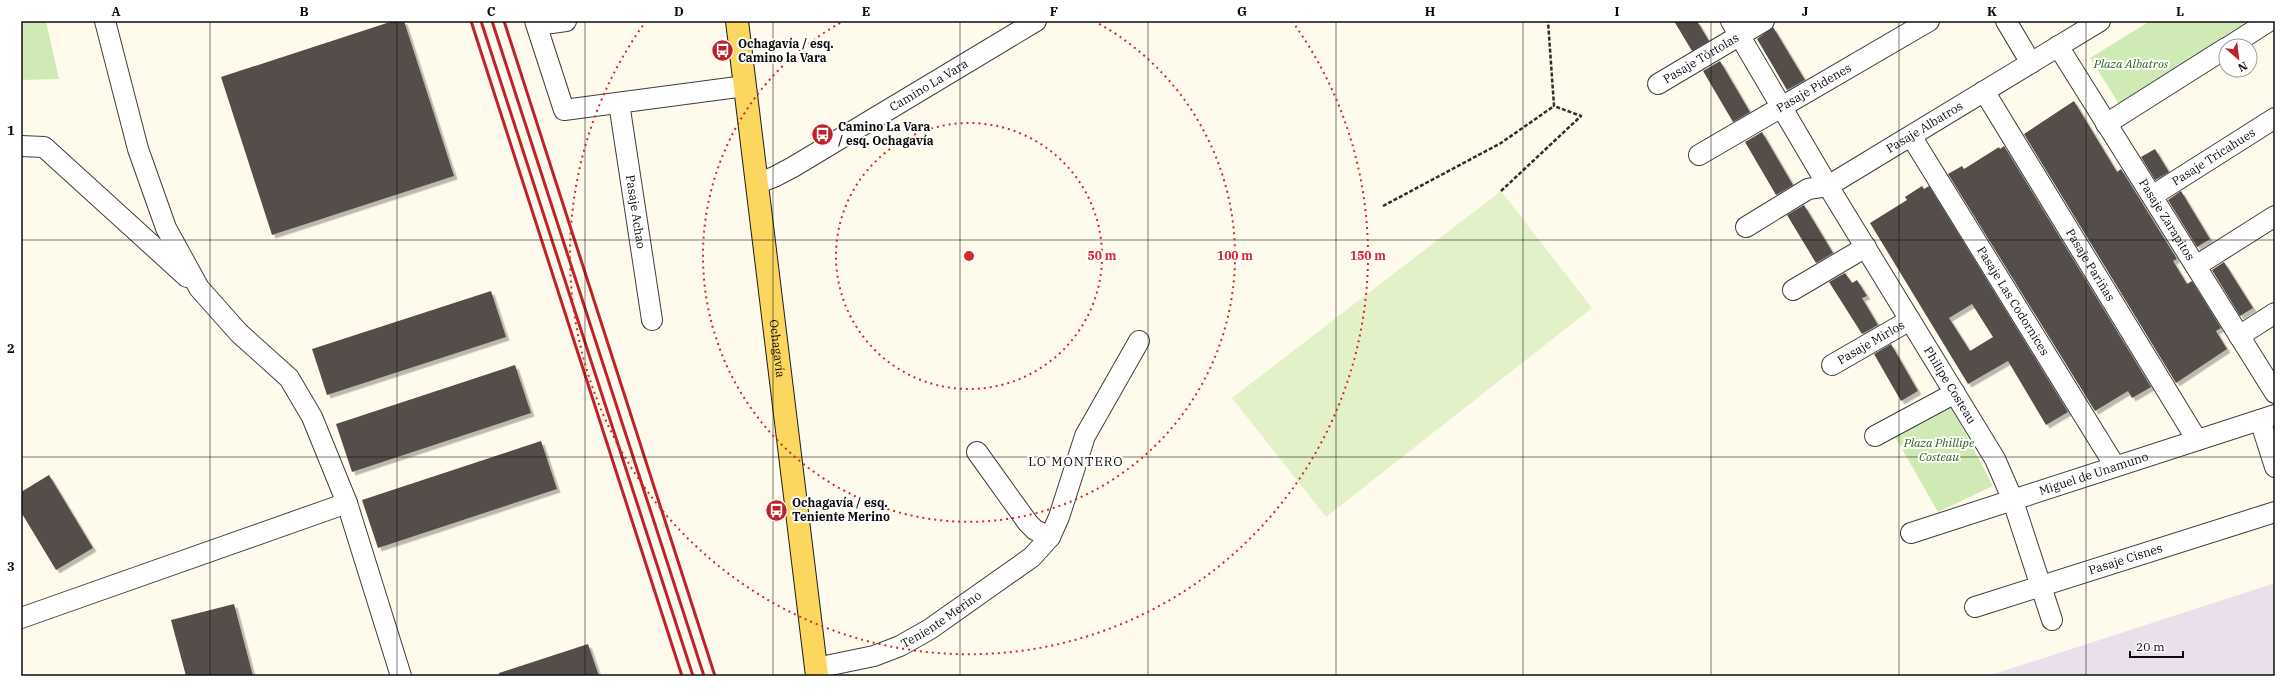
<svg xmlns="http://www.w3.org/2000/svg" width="2296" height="697" viewBox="0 0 2296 697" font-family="'IBM Plex Serif',serif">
  <defs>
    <filter id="shadow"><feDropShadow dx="3.5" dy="3.5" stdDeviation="0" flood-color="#0004"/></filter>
  </defs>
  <rect width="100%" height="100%" fill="#fffbec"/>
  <!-- industrial -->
  <path fill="#eae0ec" d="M2275 583V676H1988Z"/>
  <!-- green -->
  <path fill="#d0eab5" d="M21 21H46L59 79 21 80Z
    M2150 21H2251L2119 104 2090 58Z
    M1950 404 1993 486 1938 512 1894 435Z"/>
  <!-- pitch -->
  <path fill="#e2f1c7" d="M1501 191 1592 308 1326 517 1232 398Z"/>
  <!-- building -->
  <path fill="#554e48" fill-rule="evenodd" filter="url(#shadow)" d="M393 21H404L454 176 272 235 221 77Z
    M1674 21H1697L1709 41 1692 51Z
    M1773 27 1805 80 1787 90 1757 39Z
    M1720 61 1750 112 1733 122 1703 71Z
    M2074 101 2117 172 2121 169 2177 259 2173 261 2187 284 2192 281 2221 328 2216 331 2227 349 2176 383 2024 134Z
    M1762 132 1793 185 1776 195 1745 142Z
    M2004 146 2151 387 2132 398 2128 391 2095 411 1948 174 1962 166 1964 169 1999 147 2000 149Z
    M2155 149 2169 172 2155 180 2141 157Z
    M1922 186 1924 189 1929 186 2068 412 2046 425 2008 361 1968 384 1870 223 1907 200 1905 197ZM1972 304 1993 337 1970 351 1949 318Z
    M2181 191 2210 239 2197 247 2168 200Z
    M1804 205 1833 253 1816 263 1787 215Z
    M2224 262 2253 308 2240 316 2212 270Z
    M1845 273 1852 283 1857 280 1867 296 1862 298 1878 325 1862 334 1829 282Z
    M491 291 506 337 327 395 312 349Z
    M1891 344 1918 391 1901 401 1874 354Z
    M515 365 531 413 352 472 336 424Z
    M541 441 557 489 378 548 362 500Z
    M49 475 93 548 56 570 21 512V492Z
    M234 604 253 676H186L171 620Z
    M588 644 599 676H499V673Z"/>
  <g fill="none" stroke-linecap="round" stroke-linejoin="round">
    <defs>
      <g id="minor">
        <path d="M105 21 138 149 166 228 199 288 239 333 289 378 312 417 347 503 401 676"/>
        <path d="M535 21 564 110 745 86"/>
        <path id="s1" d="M1731 21 1828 186 1995 459 2012 498 2052 620"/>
        <path d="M2006 21 2031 63"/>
        <path d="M537 25 566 21"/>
        <path id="s2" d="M2058 46 2275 393"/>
        <path d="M2230 46 2269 21"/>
        <path id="s3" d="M1658 84 1764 21"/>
        <path id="s4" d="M1984 91 2197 440"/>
        <path id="s5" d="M619 103 652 320"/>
        <path d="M2106 124 2226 48"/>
        <path id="s6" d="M1911 136 2115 466"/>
        <path d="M21 146 44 147 187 277"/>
        <path id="s7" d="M1699 155 1929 21"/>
        <path id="s8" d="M758 183 774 177 793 167 1036 21"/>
        <path id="s9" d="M2152 196 2275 118"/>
        <path id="s10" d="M1746 227 1808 189 1828 186 2100 21"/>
        <path d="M2196 266 2275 216"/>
        <path d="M1793 290 1866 247"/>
        <path d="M2239 336 2275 313"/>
        <path id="s11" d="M1832 365 1910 320"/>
        <path d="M2260 420 2275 467"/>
        <path d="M1875 436 1955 393"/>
        <path d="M977 452 1028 523 1035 530 1050 537"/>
        <path id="s12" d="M1911 533 2275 415"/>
        <path id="s13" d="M1975 607 2275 512"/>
        <path d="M21 618 347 503"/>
        <path id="s14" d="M816 668 874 656 900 646 930 629 1032 557 1050 537 1059 517 1085 436 1139 341"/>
      </g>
      <g id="major">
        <path id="s15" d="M737 21 817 676"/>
      </g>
    </defs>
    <!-- minor casing -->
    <use href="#minor" stroke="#3f3f3f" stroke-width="22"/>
    <!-- major casing -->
    <use href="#major" stroke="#1d1d1d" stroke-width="24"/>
    <!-- path -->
    <path stroke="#2e2e2e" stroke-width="2.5" stroke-dasharray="4 2" stroke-linecap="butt" d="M1501 191 1581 116 1554 106 1548 21
      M1383 206 1501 143 1554 106"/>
    <!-- minor -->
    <use href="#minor" stroke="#fff" stroke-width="20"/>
    <!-- major -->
    <use href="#major" stroke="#fcd75f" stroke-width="22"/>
    <!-- rail -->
    <path stroke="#c02128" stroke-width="3" d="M471 21 682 676
      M481 21 693 676
      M492 21 704 676
      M504 21 715 676"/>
  </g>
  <!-- grid -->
  <path fill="none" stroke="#0c0c0c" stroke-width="1" stroke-opacity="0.55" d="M210 21V676M397 21V676M585 21V676M773 21V676M960 21V676M1148 21V676M1336 21V676M1523 21V676M1711 21V676M1899 21V676M2086 21V676M21 240H2275M21 457H2275"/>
  <!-- distance rings -->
  <g fill="none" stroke="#d62828" stroke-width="2" stroke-dasharray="2 4">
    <circle cx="969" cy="256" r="133"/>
    <path d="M1094 21A266 266 0 1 1 844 21"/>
    <path d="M1292 21A399 399 0 1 1 646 21"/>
  </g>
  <!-- icons -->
  <defs>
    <symbol id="bus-disc" viewBox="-11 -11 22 22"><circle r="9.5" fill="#c02128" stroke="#fff"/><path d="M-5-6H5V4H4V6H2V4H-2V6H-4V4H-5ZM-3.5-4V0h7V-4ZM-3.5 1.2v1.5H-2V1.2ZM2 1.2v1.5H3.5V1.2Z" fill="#fff"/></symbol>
  </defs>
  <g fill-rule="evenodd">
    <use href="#bus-disc" x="710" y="38" width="25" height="25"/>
    <use href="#bus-disc" x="810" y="122" width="25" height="25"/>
    <use href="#bus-disc" x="764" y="498" width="25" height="25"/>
  </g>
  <g text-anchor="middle" stroke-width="4" stroke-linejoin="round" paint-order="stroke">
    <!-- poi labels -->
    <g font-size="12" font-weight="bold" fill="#0c0c0c" stroke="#fff" text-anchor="start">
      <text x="738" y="48">Ochagavía / esq.<tspan x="738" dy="14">Camino la Vara</tspan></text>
      <text x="838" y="131">Camino La Vara<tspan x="838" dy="14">/ esq. Ochagavía</tspan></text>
      <text x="792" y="507">Ochagavía / esq.<tspan x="792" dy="14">Teniente Merino</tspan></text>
    </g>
    <!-- street labels -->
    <g font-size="12" fill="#0c0c0c" stroke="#fff">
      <text dy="4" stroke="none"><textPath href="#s3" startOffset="50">Pasaje Tórtolas</textPath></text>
      <text dy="4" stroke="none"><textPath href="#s8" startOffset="197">Camino La Vara</textPath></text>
      <text dy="4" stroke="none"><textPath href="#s7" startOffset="133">Pasaje Pidenes</textPath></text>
      <text dy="4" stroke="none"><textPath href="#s10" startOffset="206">Pasaje Albatros</textPath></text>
      <text dy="4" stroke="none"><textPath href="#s9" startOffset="73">Pasaje Tricahues</textPath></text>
      <text dy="4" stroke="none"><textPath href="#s5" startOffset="110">Pasaje Achao</textPath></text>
      <text dy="4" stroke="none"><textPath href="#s2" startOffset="205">Pasaje Zarapitos</textPath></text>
      <text dy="4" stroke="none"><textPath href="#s4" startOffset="204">Pasaje Pariñas</textPath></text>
      <text dy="4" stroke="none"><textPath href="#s6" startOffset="194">Pasaje Las Codornices</textPath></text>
      <text dy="4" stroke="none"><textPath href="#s11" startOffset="45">Pasaje Mirlos</textPath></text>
      <text dy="4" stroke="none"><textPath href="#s15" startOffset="330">Ochagavía</textPath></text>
      <text dy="4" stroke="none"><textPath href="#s1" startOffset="425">Philipe Costeau</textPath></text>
      <text dy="4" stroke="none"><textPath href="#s12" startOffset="192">Miguel de Unamuno</textPath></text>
      <text dy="4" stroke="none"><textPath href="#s13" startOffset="158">Pasaje Cisnes</textPath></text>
      <text dy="4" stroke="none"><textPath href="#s14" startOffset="136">Teniente Merino</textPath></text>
    </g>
    <!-- park labels -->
    <g font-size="12" font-style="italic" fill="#2a651b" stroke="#fff">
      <text x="2131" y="68">Plaza Albatros</text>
      <text x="1939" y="447">Plaza Phillipe<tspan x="1939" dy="14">Costeau</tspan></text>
    </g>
    <!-- neighbourhood labels -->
    <g font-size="13" letter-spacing="1" fill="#0c0c0c" stroke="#fff">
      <text x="1076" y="466">LO MONTERO</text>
    </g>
  </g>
  <circle cx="969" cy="256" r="6" fill="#d62828" stroke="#fff" stroke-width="2"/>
  <g font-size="12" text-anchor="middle" font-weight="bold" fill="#d62828" stroke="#fff" stroke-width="4" stroke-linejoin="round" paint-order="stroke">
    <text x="1102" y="260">50 m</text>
    <text x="1235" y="260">100 m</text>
    <text x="1368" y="260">150 m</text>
  </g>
  <!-- border -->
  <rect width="2296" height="697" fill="none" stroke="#ffffff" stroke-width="44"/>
  <!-- north arrow -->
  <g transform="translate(2238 58) rotate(152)"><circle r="19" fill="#ffffff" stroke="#9e9e9e"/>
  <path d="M0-3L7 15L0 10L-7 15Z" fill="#c02128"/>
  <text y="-6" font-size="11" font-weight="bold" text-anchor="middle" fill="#0c0c0c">N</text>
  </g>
  <!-- scale -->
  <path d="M2130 651v6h53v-6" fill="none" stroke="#0c0c0c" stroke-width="2"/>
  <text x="2136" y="651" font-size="12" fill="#0c0c0c" stroke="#ffffff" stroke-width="3" paint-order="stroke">20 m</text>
  <rect x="22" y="22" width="2252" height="653" fill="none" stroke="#0c0c0c" stroke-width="1.5"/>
  <g font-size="13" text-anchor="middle" font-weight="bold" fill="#0c0c0c">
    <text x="116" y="16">A</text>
    <text x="304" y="16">B</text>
    <text x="491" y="16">C</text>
    <text x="679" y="16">D</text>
    <text x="866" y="16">E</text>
    <text x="1054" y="16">F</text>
    <text x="1242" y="16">G</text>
    <text x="1430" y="16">H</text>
    <text x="1617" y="16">I</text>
    <text x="1805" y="16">J</text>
    <text x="1992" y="16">K</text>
    <text x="2180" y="16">L</text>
    <text x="11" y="135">1</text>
    <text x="11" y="353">2</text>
    <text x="11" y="571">3</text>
  </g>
</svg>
